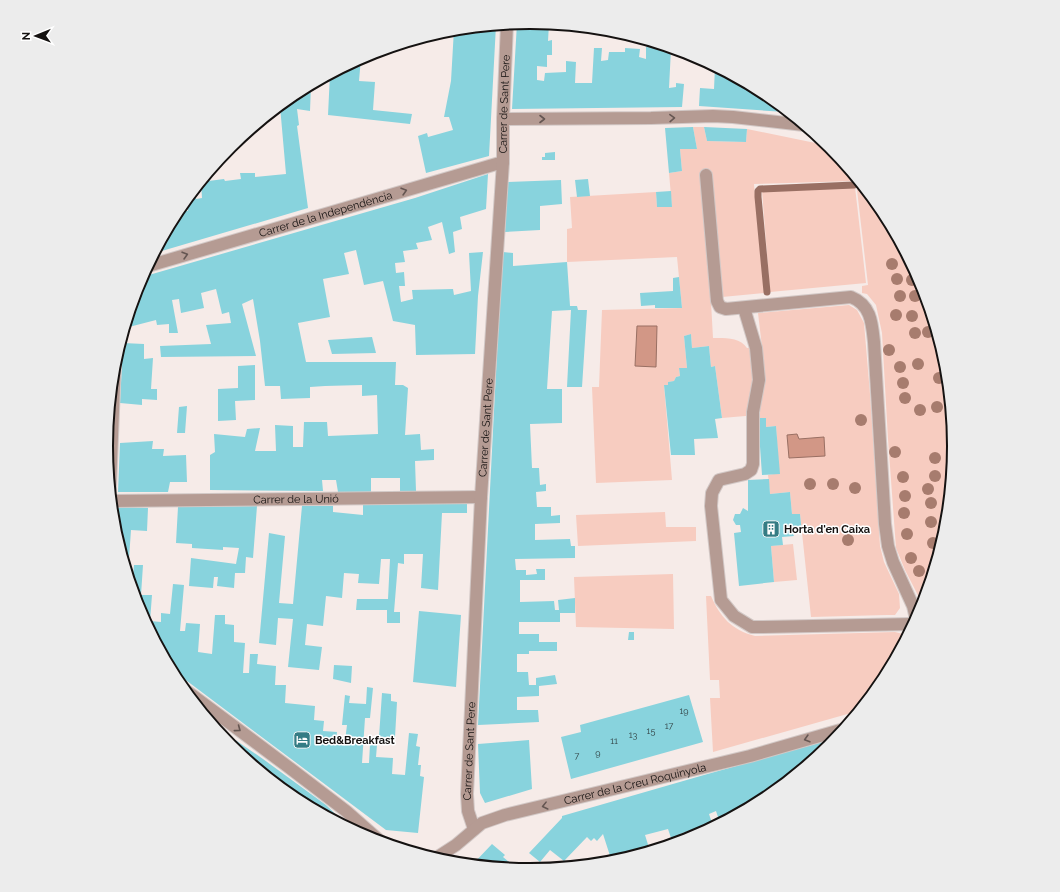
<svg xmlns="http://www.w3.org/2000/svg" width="1060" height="892" viewBox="0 0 1060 892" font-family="Raleway,sans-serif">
  <rect width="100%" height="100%" fill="#f6ebe8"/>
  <!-- green -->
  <path fill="#f7ccc0" d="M693 127H704L707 141 746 142 747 129 830 146 883 211 922 284 946 364 954 446 946 529 923 605 905 570 896 548 888 439 882 333 876 305 867 294 862 293V286L868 285 856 181 754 184 764 293 722 297 723 301 711 302 713 338C724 338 740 337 747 348L762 347 758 313 849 305 857 310 864 323 870 394 880 546 884 562 899 594 900 608 895 615H887L811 617 800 514H792L790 492 770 494 768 475 779 473 776 426 766 427V418H758L757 415 722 418 715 366 711 367 709 346 692 348 691 334 684 336 687 368H679L680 376 676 377 674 381 668 382V385H664L672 480 596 483 592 387H599L602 310 682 308 677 257 567 262V229L572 228 570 197 656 192 657 207H672L669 173 682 171 680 149H697Z
    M855 187 866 283 770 292 762 191Z
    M665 512 666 527H696V541L578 546 576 515Z
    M793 544 797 580 774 582 771 546Z
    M673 574 674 629 576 627 574 577Z
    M706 596H711C720 617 732 630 755 636L895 632 903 634 905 639 882 682 858 711 713 752 710 698H720L719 680H710Z"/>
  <!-- water -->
  <path fill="#d29786" stroke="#996f63" d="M637 326H657L656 367 635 366Z
    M797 434 799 439 824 437 825 456 789 458 787 435Z"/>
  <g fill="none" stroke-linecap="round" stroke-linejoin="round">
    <!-- stream -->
    <path stroke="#996f63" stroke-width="7" d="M767 292 758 197V191L760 189 854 185"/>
  </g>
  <!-- building -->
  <path fill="#88d3dd" d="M530 22 549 24 548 41 552 40V55H547V67L537 66V80L544 81 545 73 566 72V61L576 62 575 83H592L594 48H602L601 61 608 60 609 52H625V48L640 49 639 57 646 59V47L671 49 669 88 676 87V83L684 84 682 107 512 109 517 23Z
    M496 25 489 156 426 173 418 136 427 133 428 137 453 130 449 117H444L451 81 454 29Z
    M361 58 359 81 375 82 373 110 412 114 410 124 328 115 330 74Z
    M715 67 747 84V85L766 94 785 109V112L699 106 700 88 714 89Z
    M311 85 310 111 297 109 299 125 297 126 308 208 155 253 178 210 180 208V211H188L187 199 195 189 196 199 202 198 201 182 224 179 225 181 241 179 240 173H255V177L286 174 280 106 288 105V98L295 93Z
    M693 127 697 149H680L682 171 669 173 665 128Z
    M704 127 747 129 746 142 707 141Z
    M555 152V160H542V157H545V153Z
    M488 174 486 209 460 217 462 229 453 232 455 252 449 254 442 222 428 227 432 240 416 243 418 249 403 251 405 262 395 263 396 273 404 272 405 286H399L401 302 413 299 412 290 453 289 454 295 471 291 469 253 483 252 478 296 475 354 416 355 415 325 393 321 383 281 364 285 356 250 344 253 349 274 323 279 330 317 298 323 306 362H396L395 385H403L408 388 405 435 420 434 421 450 434 449V460L415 461 416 491H400V478H371V492H338L336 480H322L323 491 210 490V455L215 452 214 434 245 437 247 429 260 428 255 451H276L275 425 293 426V447H303L304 422H327L328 436 378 434 377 395 362 396V385L325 386 310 387V398L281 399 280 386H265L260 341 253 299 242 304 256 356 161 357 160 346 211 344 206 325 231 323 229 312 222 314 216 289 201 293 204 308 181 313 179 299 172 300 178 333H169V324L157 325 156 320 125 328 138 284 142 277 415 198Z
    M588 179 590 196 577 197 575 180Z
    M561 180 562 204 540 206V230L505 232 507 182Z
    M671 191 672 207H657L656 192Z
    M503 252 513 253V266L567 262 570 306H577L578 310H587L582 387H567L571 310 552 311 547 389H562V423L530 424 532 468H539L540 485 546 484V491L536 492 537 507H551V516L560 515V523L535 524V540L570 539 571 546H575V558L515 559 516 570H526V575L537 574 536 569H545V580H520V602L554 601 555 610H559L558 600 575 598V613H560V622H519V634H539V642H557V651H529V654H517V672H528L529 685H536V678L555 675 557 684 539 686V696L517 697V710H538L539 722 478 725 499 313Z
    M679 277 682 308H655V305L641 306 640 293 673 291V278Z
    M691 334 692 348 709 346 711 367 715 366 722 418 715 419 718 438 694 439 695 455H671L664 385H668V382L674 381 676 377 680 376 679 368H687L684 336Z
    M372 337 376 353 332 354 328 340Z
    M123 343 144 344V359L153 358 151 389H157V400L142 399V405L120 403Z
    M255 365V400L235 401 236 420 218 421V389L238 388V366Z
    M187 406 185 433H177L179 407Z
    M758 418H766V427L776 426 780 474 762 475Z
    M153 441 152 449H164L163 456 186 455 187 482H170L168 492H118L120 443Z
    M769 479 770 494 790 492 792 514H800L802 533 793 534 794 536 782 537 783 545 771 546 774 582 739 586 734 533 741 532 740 525H736L733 520 735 514H740L743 508 748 511V480Z
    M363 504H467V513H442L438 590 421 588 423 554H404V564L398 563 394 612H400V623H387V610H356L357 599H388L390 559H381L379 584 358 583 359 574 344 573 342 598 326 596 323 626 307 624 305 645 322 647 319 670 288 667 293 619 278 618 276 645 259 643 269 533 285 536 279 603 293 604 302 506H333V512L363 515Z
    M257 506 253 558 246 557 245 573H235L234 588 217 586 218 577H214L213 588 189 586 191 558 236 564 239 548 223 547V550L192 548V544L176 543 178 507Z
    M117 507 148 508 147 531 131 530 128 573 114 529 115 510Z
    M134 565H143L141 595H152L150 621 161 622V613L170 614 173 584 184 585 180 631H185L186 623 200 624 198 652 212 654 215 615H225V624L234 625V642L245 643 243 673H249L250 654H258L257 664 276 666 275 685H286L285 703 315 706 314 720 324 721 323 731 337 732 336 739 345 741 347 725H342L345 695 350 696 349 703 366 704 367 687 373 688 370 718H365L362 763H369L370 744 377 745 376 757 393 758 392 774 405 775 409 733 418 734 416 746 420 747 418 765H421L420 776 424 777 418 833 386 830 171 669 138 608 132 587Z
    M419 611 461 615 456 687 413 682Z
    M629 632H634V640H628Z
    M334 665 352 666 351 683 333 679Z
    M382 693 391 694V701L397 702 395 737H379Z
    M689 695 703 742 571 779 561 737 581 732 580 725Z
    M212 724 263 759 326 805 350 828 294 798 230 746Z
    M529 740 532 789 485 803 480 793 478 744Z
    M826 741 829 747 765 799 720 823 716 811 709 814 713 826 693 837 691 830 680 834 682 841 673 844 668 829 645 835 650 851 612 862 603 834 597 841 594 838 591 841 587 837 564 861 550 850 540 862 529 853 562 818V816L704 775Z
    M492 844 505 855 503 857 509 862 505 866 506 868 473 864Z"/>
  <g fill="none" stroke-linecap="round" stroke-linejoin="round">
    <defs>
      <g id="minor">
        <path d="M503 119 651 118 713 116 733 117 804 125"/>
        <path d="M706 175 717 301 720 307 726 309 851 297C871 305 872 323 874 342L885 524 888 546 893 562 913 606 916 619"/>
        <path id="s1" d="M148 266 503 162"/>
        <path d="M744 308 756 348 759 380 753 412V464L751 470 745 474 719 480 712 493 711 506 721 600 734 616 752 627H763L913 624"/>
        <path d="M110 488 115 359"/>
        <path id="s2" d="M111 501 481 497"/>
        <path d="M184 689 287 766 346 811 380 841"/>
        <path id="s3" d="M474 829 468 811 467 794 481 497 503 162V119L507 24"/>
        <path id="s4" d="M436 858 456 845 482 823 505 815 750 756 844 729"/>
      </g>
    </defs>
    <!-- minor casing -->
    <use href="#minor" stroke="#d2c8c6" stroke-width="14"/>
    <!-- minor -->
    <use href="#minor" stroke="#b59b93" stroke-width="12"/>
  </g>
  <!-- trees -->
  <g fill="#a77c6e">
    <circle cx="892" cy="264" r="6"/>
    <circle cx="897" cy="279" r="6"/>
    <circle cx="912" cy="280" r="6"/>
    <circle cx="900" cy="296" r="6"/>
    <circle cx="915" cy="296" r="6"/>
    <circle cx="896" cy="315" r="6"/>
    <circle cx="912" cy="316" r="6"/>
    <circle cx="928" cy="332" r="6"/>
    <circle cx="915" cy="333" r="6"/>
    <circle cx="889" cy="350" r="6"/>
    <circle cx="918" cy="364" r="6"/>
    <circle cx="900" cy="367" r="6"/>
    <circle cx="939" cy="378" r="6"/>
    <circle cx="903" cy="383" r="6"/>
    <circle cx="905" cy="398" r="6"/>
    <circle cx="937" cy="407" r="6"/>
    <circle cx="920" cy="410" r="6"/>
    <circle cx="861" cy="420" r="6"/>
    <circle cx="895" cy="452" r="6"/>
    <circle cx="935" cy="458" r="6"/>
    <circle cx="935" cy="476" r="6"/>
    <circle cx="903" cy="477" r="6"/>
    <circle cx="810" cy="484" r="6"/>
    <circle cx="833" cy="484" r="6"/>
    <circle cx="855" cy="488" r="6"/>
    <circle cx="928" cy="489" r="6"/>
    <circle cx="905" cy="496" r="6"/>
    <circle cx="931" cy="503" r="6"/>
    <circle cx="904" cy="513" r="6"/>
    <circle cx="931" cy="522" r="6"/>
    <circle cx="907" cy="534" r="6"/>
    <circle cx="848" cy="540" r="6"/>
    <circle cx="933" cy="543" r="6"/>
    <circle cx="911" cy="558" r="6"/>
    <circle cx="919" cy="571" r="6"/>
  </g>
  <!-- one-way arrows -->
  <defs><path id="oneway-chevron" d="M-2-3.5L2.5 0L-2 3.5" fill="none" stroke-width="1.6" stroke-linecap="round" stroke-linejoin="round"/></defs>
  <g stroke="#655652">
    <use href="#oneway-chevron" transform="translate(672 118) rotate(-2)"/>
    <use href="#oneway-chevron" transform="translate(542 119)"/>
    <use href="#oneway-chevron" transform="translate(404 191) rotate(-16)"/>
    <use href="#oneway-chevron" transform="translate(185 255) rotate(-16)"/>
    <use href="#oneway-chevron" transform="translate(238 729) rotate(37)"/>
    <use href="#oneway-chevron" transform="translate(807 739) rotate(164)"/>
    <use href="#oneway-chevron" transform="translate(545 806) rotate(166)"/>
  </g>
  <!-- icons -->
  <defs>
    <symbol id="building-square" viewBox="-11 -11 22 22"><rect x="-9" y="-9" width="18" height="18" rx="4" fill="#347c84" stroke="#fff"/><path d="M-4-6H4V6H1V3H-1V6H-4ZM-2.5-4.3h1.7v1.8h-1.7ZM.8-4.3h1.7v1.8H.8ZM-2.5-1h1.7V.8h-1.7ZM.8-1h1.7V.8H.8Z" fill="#fff"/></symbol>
    <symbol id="hotel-square" viewBox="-11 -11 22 22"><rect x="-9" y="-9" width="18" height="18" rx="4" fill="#347c84" stroke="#fff"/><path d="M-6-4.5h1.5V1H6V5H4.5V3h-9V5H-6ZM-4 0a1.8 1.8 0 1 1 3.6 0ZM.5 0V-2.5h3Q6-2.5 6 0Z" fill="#fff"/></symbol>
  </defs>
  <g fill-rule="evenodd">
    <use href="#building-square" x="761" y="519" width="20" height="20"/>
    <use href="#hotel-square" x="292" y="730" width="20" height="20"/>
  </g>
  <g text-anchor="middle" stroke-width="3" stroke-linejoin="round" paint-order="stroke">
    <!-- number labels -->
    <g font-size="9" fill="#324244">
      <text x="684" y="714">19</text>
      <text x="669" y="729">17</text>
      <text x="651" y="734">15</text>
      <text x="633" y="738">13</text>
      <text x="614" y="744">11</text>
      <text x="598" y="756">9</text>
      <text x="577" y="759">7</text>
    </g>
    <!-- street labels -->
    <g font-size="11" fill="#151211" stroke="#fff">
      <text dy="4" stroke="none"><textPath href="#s3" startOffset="727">Carrer de Sant Pere</textPath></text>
      <text dy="4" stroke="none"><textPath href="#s1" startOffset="185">Carrer de la Independència</textPath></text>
      <text dy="4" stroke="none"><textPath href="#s3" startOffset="403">Carrer de Sant Pere</textPath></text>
      <text dy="4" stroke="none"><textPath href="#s2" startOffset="185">Carrer de la Unió</textPath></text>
      <text dy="4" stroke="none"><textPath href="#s3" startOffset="79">Carrer de Sant Pere</textPath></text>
      <text dy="4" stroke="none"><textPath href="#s4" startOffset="216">Carrer de la Creu Roquinyola</textPath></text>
    </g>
    <!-- poi labels -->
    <g font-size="11" font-weight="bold" fill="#151211" stroke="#fff" text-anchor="start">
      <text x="784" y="533">Horta d'en Caixa</text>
      <text x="315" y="744">Bed&amp;Breakfast</text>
    </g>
  </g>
  <!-- crop -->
  <path d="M0 0H1060V892H0ZM113 446a417 417 0 1 1 834 0a417 417 0 1 1-834 0Z" fill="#ececec" fill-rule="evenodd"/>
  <path fill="none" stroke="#151211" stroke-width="2" d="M113 446a417 417 0 1 1 834 0a417 417 0 1 1-834 0Z"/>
  <!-- north arrow -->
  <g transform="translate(36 36) rotate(269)" stroke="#ffffff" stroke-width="3" paint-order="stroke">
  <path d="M0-3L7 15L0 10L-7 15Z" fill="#151211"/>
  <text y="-6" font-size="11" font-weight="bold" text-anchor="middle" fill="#151211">N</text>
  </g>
</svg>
